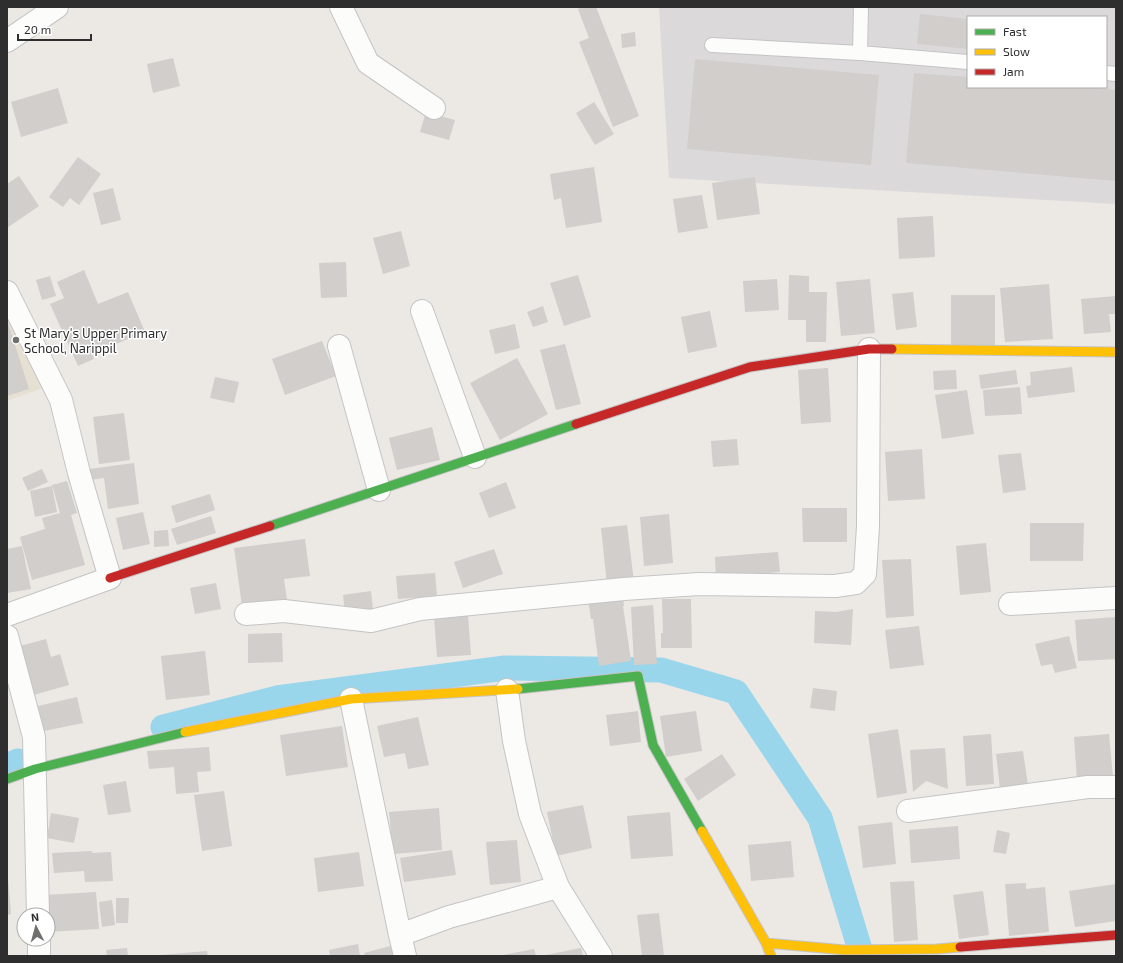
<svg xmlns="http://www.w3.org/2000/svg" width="1123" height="963" viewBox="0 0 1123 963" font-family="'Exo 2',sans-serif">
  <rect width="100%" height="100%" fill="#ece8e4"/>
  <!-- industrial -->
  <path fill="#dcd9db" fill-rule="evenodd" d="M659 7H1116V204L669 178ZM968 17H1106V87H968Z"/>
  <!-- education -->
  <path fill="#e6e0d3" d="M7 291 43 388 7 401Z"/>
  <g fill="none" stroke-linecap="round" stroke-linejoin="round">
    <!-- canal -->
    <path stroke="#99d6ec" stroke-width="25" d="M163 727 277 698 505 668 661 670 736 692 820 818 862 956
      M7 766 18 761"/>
  </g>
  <!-- building -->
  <path fill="#d1cecb" d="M583 7H596L639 116 613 127 579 42 589 38 578 9Z
    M920 14 968 19V49L917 44Z
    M635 32 636 46 622 48 621 34Z
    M173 58 180 86 153 93 147 64Z
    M695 59 879 75 871 165 687 149Z
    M914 73 968 77V87H1086L1116 90V181L906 163Z
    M58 88 68 123 21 137 11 102Z
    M594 102 614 134 595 145 576 113Z
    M426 112 455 120 449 140 420 132Z
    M78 157 101 174 79 205 70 198 63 207 49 197Z
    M594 167 602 222 566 228 561 198 554 200 550 174Z
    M19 176 39 206 7 228V184Z
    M755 177 760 214 717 220 712 183Z
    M113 188 121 220 101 225 93 193Z
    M702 195 708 228 678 233 673 199Z
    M933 216 935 257 899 259 897 218Z
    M401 231 410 266 383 274 373 238Z
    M346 262 347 297 321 298 319 263Z
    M84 270 98 304 128 292 145 332 92 354 94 359 78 366 50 304 64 298 57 282Z
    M578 275 591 317 564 326 550 283Z
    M789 275 809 276V292H827L826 342H806V320H788Z
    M50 276 56 296 42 300 36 280Z
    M777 279 779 310 745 312 743 281Z
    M870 279 875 333 841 336 836 282Z
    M1049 284 1053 339 1005 342 1000 288Z
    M913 292 917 327 896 330 892 294Z
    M951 295H995V345H951Z
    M1116 296V314H1109L1111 332 1084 334 1081 299Z
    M543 306 548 322 533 327 527 312Z
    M710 311 717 347 688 353 681 317Z
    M7 320 29 389 7 396Z
    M515 324 520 348 495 354 489 330Z
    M322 341 336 376 285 395 272 359Z
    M565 344 581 404 556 410 540 350Z
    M517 358 548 414 500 440 470 383Z
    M1072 367 1075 392 1028 398 1026 386 1031 385 1030 372Z
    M828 368 831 422 801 424 798 370Z
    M956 370 957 389 934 390 933 371Z
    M1016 370 1018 384 981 389 979 375Z
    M215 377 239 382 234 403 210 398Z
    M1020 387 1022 414 985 416 983 390Z
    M967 390 974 434 942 439 935 395Z
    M124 413 130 460 99 464 93 417Z
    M432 427 440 460 397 470 389 438Z
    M737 439 739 465 713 467 711 441Z
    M922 449 925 499 888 501 885 452Z
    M1021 453 1026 490 1003 493 998 455Z
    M134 463 139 504 108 509 104 478 90 480 89 469Z
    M42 469 48 482 28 491 22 478Z
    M67 481 77 513 71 515 85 565 32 580 20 537 45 529 42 518 60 513 52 485Z
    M506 482 516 508 489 518 479 493Z
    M52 486 57 512 35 517 30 491Z
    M210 494 215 510 176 523 171 506Z
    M802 508H847V542H803Z
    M143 512 150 544 123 550 116 518Z
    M669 514 673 563 644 566 640 517Z
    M211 516 216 533 177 545 171 529Z
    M1030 523H1084L1083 561H1030Z
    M627 525 634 582 607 585 601 528Z
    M168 530 169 546 154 547V531Z
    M305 539 310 576 284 579 287 600 242 606 234 548Z
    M986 543 991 592 960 595 956 546Z
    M22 546 31 589 7 593V549Z
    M494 549 503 574 463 588 454 562Z
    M778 552 780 572 716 577 715 557Z
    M911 559 914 616 886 618 882 560Z
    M435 573 437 596 398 599 396 576Z
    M216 583 221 609 195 614 190 588Z
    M371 591 373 609 345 613 343 595Z
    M623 595 624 606H623L631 661 599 666 593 619H591L588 600Z
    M662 599H691L692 648H661V633H663Z
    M653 605 657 664 634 665 631 607Z
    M853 609 851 645 814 643 815 611 836 612Z
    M468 615 471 655 437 657 434 617Z
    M1116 617V659L1078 661 1075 620Z
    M919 626 924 665 890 669 885 630Z
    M282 633 283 662 248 663V634Z
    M1069 636 1077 668 1055 673 1052 664 1041 666 1035 644Z
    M46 639 51 657 60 654 69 685 30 696 16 647Z
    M205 651 210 695 166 700 161 656Z
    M813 688 837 691 835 711 810 708Z
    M77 697 83 723 44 731 38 706Z
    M638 711 641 742 610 746 606 715Z
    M696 711 702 751 666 757 660 716Z
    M418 717 429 765 408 769 405 753 384 757 377 726Z
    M342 726 348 767 286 776 280 735Z
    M898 729 907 793 877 798 868 734Z
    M991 734 994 784 966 786 963 736Z
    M1109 734 1113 777 1077 780 1074 737Z
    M209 747 211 771 197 772 199 792 176 794 174 767 149 769 147 751Z
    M945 748 948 789 926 781 913 792 910 750Z
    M1023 751 1028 785 1000 789 996 754Z
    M722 754 736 775 698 801 684 779Z
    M126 781 131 812 108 815 103 785Z
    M224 791 232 846 202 851 194 795Z
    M583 805 592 848 556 856 547 812Z
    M439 808 442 850 393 854 389 812Z
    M670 812 673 856 631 859 627 816Z
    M51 813 79 818 74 843 47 838Z
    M892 822 896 864 863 868 858 826Z
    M958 826 960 859 911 863 909 830Z
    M997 830 1010 833 1006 854 993 852Z
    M517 840 521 882 490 885 486 842Z
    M791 841 794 877 751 881 748 845Z
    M452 850 456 875 404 882 400 858Z
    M92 851V853L111 852 113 881 85 882 84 871 54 873 52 853Z
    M359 852 364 886 318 892 314 858Z
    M7 878H8L11 914 7 915Z
    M914 881 918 940 894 942 890 882Z
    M1026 883V889L1045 887 1049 932 1009 936 1005 884Z
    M1116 884V921L1075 927 1069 891Z
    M983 891 989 935 959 939 953 895Z
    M96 892 99 929 48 932V915L45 895Z
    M116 898H129L128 923H116Z
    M112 900 115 925 102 927 99 902Z
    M659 913 664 956H642L637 915Z
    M358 944 360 956H330L329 950Z
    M394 945 397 956H365L364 953Z
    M127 948 128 956H107L106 950Z
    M581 948 583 956H546V955Z
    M534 949 536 956H503V955Z
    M207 951 208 956H160V955Z"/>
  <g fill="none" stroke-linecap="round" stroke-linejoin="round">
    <defs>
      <path id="lane" d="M861 7 860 53 968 62
        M712 45 860 53
        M1106 73 1116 74"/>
      <path id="street" d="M341 7 368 63 434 108
        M7 41 57 7
        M7 292 61 400 79 473 110 578 7 615
        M422 311 475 457
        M339 346 379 490
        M1010 604 1116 598
        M246 614 284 611 371 621 420 609 624 589 699 584 835 586 856 583 865 574 868 526 869 349
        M7 636 34 737 38 915
        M507 690 514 741 530 814 558 887 601 956
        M351 699 400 935
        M908 811 1088 787H1116
        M39 939V956
        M405 956 400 935 449 917 558 887"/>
      <path id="fast" d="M270 526 576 424
        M518 689 638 676 653 745 702 831
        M7 779 35 769 185 732"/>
      <path id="slow" d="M892 349 1116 352
        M185 732 351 699 518 689
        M702 831 766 943
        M771 956 766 943 845 950 937 949 960 947"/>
      <path id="jam" d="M576 424 750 367 869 349H892
        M110 578 270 526
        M960 947 1116 935"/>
    </defs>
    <!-- lane casing -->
    <use href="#lane" stroke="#c5c4c5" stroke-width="16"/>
    <!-- street casing -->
    <use href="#street" stroke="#c5c4c5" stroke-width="24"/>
    <!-- fast casing -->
    <use href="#fast" stroke="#c5c4c5" stroke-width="11"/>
    <!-- slow casing -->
    <use href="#slow" stroke="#c5c4c5" stroke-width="11"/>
    <!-- jam casing -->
    <use href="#jam" stroke="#c5c4c5" stroke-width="11"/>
    <!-- lane -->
    <use href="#lane" stroke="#fcfcfb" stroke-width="14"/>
    <!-- street -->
    <use href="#street" stroke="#fcfcfb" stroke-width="22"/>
    <!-- fast -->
    <use href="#fast" stroke="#4caf50" stroke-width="9"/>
    <!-- slow -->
    <use href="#slow" stroke="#ffc107" stroke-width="9"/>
    <!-- jam -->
    <use href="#jam" stroke="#c62828" stroke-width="9"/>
  </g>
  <!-- markers -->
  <circle fill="#706f6e" stroke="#fff" stroke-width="1.5" cx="16" cy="340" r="4"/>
  <g text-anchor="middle" stroke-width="3" stroke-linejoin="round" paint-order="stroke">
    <!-- poi labels -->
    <g font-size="13" fill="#2e2e2e" stroke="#fff" text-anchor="start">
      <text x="24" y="338">St Mary's Upper Primary<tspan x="24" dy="15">School, Narippil</tspan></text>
    </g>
  </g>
  <!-- border -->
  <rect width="1123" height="963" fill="none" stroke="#2e2e2e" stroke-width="16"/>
  <!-- legend -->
  <rect x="967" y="16" width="140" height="72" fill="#ffffff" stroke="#ababab"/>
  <rect x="975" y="29" width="20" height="6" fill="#4caf50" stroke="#ababab"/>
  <text x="1003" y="36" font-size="12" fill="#2e2e2e">Fast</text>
  <rect x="975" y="49" width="20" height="6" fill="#ffc107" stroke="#ababab"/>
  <text x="1003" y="56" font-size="12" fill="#2e2e2e">Slow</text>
  <rect x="975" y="69" width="20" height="6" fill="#c62828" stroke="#ababab"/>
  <text x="1003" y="76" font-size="12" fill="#2e2e2e">Jam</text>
  <!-- north arrow -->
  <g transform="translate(36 927) rotate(354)"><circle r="19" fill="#ffffff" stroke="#ababab"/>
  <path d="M0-3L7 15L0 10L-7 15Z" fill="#706f6e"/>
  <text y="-6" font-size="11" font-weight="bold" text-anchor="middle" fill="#2e2e2e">N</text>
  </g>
  <!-- scale -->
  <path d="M18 34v6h73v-6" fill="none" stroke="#2e2e2e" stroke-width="2"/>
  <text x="24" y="34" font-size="12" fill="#2e2e2e" stroke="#ffffff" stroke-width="3" paint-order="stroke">20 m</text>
</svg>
